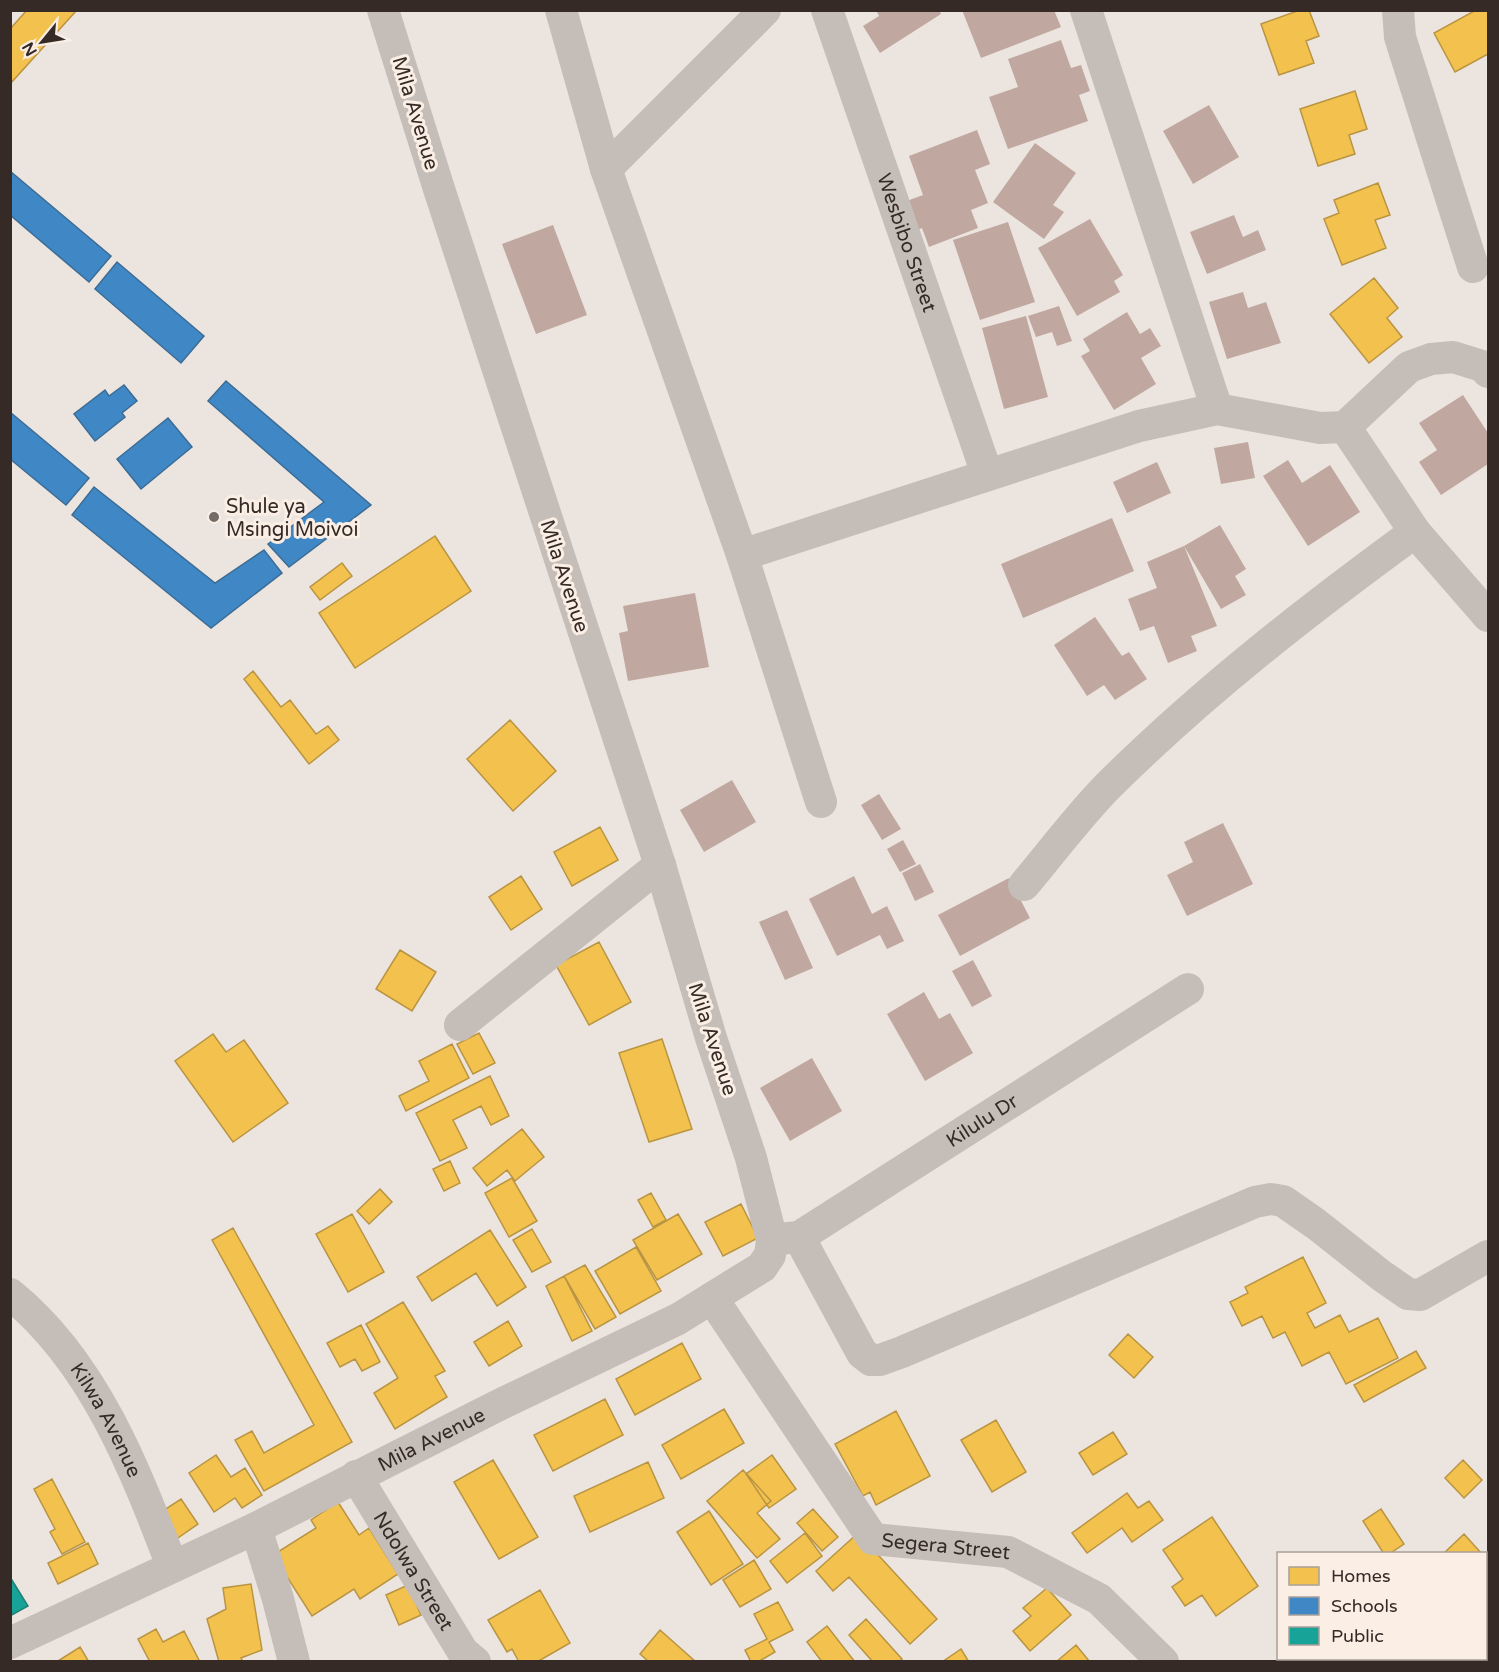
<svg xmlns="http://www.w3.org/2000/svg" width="1499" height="1672" viewBox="0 0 1499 1672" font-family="'Varela Round',sans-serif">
  <rect width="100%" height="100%" fill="#ece5df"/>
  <!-- homes -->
  <path fill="#f2c14e" stroke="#b99442" stroke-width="1.5" d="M27 10H77L10 84V29Z
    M1300 10H1309L1319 36 1306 41 1314 63 1279 75 1261 24Z
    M1476 10 1488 11V54L1455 72 1434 33Z
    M1355 91 1367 129 1349 135 1355 154 1318 166 1300 109Z
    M1378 183 1390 215 1375 220 1386 248 1342 265 1324 219 1339 213 1334 200Z
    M1374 278 1398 308 1387 318 1402 337 1369 363 1330 314Z
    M435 536 471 591 355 668 319 613Z
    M342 563 352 576 320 600 310 587Z
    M253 671 281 707 290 700 316 734 328 726 339 740 309 764 244 679Z
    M510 720 556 771 513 811 467 759Z
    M600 827 618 860 572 886 554 852Z
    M521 876 542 909 511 930 489 897Z
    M599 942 631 1002 589 1025 556 965Z
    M400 950 436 972 412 1011 376 989Z
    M479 1033 495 1063 473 1074 457 1044Z
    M213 1034 226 1052 244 1040 288 1103 233 1142 175 1061Z
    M662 1039 692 1129 649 1142 619 1053Z
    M452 1044 469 1078 406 1111 399 1096 429 1081 419 1061Z
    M490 1076 509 1116 491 1125 481 1106 453 1120 467 1148 440 1161 416 1113Z
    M522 1129 544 1157 515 1181 507 1170 487 1186 473 1168Z
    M450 1161 460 1183 444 1191 433 1169Z
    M512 1178 537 1221 509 1237 485 1193Z
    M380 1189 392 1202 369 1224 357 1211Z
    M651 1193 666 1220 653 1227 638 1200Z
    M741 1204 758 1238 723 1256 705 1222Z
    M352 1214 384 1272 348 1292 316 1234Z
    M678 1214 702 1254 657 1280 633 1240Z
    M233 1228 352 1442 264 1491 235 1440 252 1431 264 1453 314 1425 212 1240Z
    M532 1229 551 1262 532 1272 513 1240Z
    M490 1230 526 1287 497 1306 476 1273 432 1301 417 1277Z
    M636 1247 661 1291 620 1314 595 1271Z
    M1303 1257 1326 1303 1307 1313 1315 1328 1340 1315 1349 1332 1378 1318 1398 1358 1346 1384 1329 1352 1302 1366 1285 1332 1273 1338 1262 1316 1242 1326 1230 1302 1248 1293 1245 1287Z
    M585 1265 616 1317 595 1329 564 1276Z
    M564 1276 592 1331 572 1341 546 1286Z
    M403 1302 445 1371 435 1376 447 1397 395 1429 374 1393 398 1378 366 1324Z
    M508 1321 522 1346 489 1366 474 1342Z
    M361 1325 380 1362 362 1371 355 1359 340 1367 327 1343Z
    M1128 1334 1153 1357 1134 1378 1109 1355Z
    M682 1343 701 1379 635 1415 616 1379Z
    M1416 1351 1426 1368 1364 1402 1354 1385Z
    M605 1399 623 1435 553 1471 534 1435Z
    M724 1409 744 1443 681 1479 662 1445Z
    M896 1411 930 1476 876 1505 870 1492 863 1496 835 1444Z
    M996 1420 1026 1472 992 1492 961 1440Z
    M1113 1432 1127 1454 1093 1475 1079 1453Z
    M216 1455 231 1477 245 1468 262 1495 242 1508 235 1498 214 1512 189 1473Z
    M772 1455 796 1489 769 1508 746 1474Z
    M493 1460 538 1537 499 1559 454 1482Z
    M1463 1460 1482 1480 1464 1498 1445 1478Z
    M648 1462 664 1498 590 1532 574 1496Z
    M743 1470 771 1501 757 1513 780 1539 757 1558 707 1501Z
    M52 1479 85 1542 62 1554 50 1532 55 1529 34 1489Z
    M1127 1493 1138 1508 1149 1501 1163 1520 1132 1542 1122 1528 1087 1553 1072 1533Z
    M181 1499 198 1524 175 1540 158 1514Z
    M338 1502 359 1535 369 1528 398 1574 360 1599 354 1589 312 1616 273 1555 316 1528 311 1520Z
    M813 1509 838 1537 822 1551 797 1523Z
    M1381 1509 1404 1544 1389 1554H1384L1363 1521Z
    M709 1511 743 1564 711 1585 677 1532Z
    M1212 1517 1258 1586 1216 1616 1202 1595 1185 1606 1172 1587 1183 1579 1163 1550Z
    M805 1533 822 1556 787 1583 770 1561Z
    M858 1533 937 1619 910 1644 849 1577 833 1591 816 1571Z
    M1464 1534 1482 1554H1443Z
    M88 1543 98 1564 58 1584 48 1563Z
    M1486 1557 1488 1560V1624L1486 1622Z
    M754 1560 771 1589 740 1607 723 1580Z
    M251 1584 262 1650 241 1658 243 1662H219L207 1619 226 1609 223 1588Z
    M408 1585 421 1615 399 1625 386 1595Z
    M1047 1588 1071 1615 1030 1651 1013 1631 1031 1616 1023 1608Z
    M540 1590 570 1643 537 1662H519L512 1649 507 1652 488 1620Z
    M778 1602 793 1630 769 1642 775 1652 758 1662H751L745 1650 767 1639 754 1614Z
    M866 1619 902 1659 899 1662H873L849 1635Z
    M827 1626 855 1662H822L807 1642Z
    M156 1629 163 1642 184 1631 200 1662H150L138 1639Z
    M660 1630 696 1662H649L640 1654Z
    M1076 1645 1090 1662H1056Z
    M80 1647 89 1662H59L58 1661Z
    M961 1649 969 1662H942Z
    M1320 1658H1332L1334 1662H1315Z
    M1414 1658H1432L1427 1662H1416Z"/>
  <!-- schools -->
  <path fill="#3f88c5" stroke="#3c6c95" stroke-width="1.5" d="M10 171 111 256 89 282 10 215Z
    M117 262 204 336 181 363 95 289Z
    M226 381 371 505 289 567 268 544 324 502 208 401Z
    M124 385 137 401 122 413 125 417 95 441 74 414 105 390 109 396Z
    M10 412 89 478 66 505 10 459Z
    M168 418 192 447 141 489 117 459Z
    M94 487 215 583 264 550 282 573 211 628 72 515Z"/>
  <!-- public -->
  <path fill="#17a398" stroke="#207f76" stroke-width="1.5" d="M10 1577 28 1606 10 1616Z"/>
  <!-- building -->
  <path fill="#c0a7a0" d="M876 10H939L941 14 880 53 863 26 879 16Z
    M962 10H1054L1061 27 981 58Z
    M1061 40 1071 68 1081 65 1090 91 1079 95 1088 121 1008 149 989 97 1018 87 1008 59Z
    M1209 105 1239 157 1193 184 1163 131Z
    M977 130 990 164 975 170 988 203 971 210 978 228 929 247 922 228 915 231 904 202 923 195 909 156Z
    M1035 143 1076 173 1053 205 1064 212 1044 239 993 202Z
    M1234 215 1243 237 1258 230 1266 250 1207 274 1190 232Z
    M1090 219 1123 275 1114 281 1120 292 1077 316 1038 248Z
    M1008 222 1035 302 980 320 953 240Z
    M553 225 587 315 536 334 502 244Z
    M1243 292 1248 308 1266 302 1281 343 1227 359 1209 302Z
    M1059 306 1072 341 1057 346 1052 332 1036 337 1028 316Z
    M1127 312 1140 334 1150 328 1161 346 1141 358 1156 384 1114 410 1081 356 1090 351 1083 339Z
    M1026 316 1048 397 1004 409 982 328Z
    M1463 395 1488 433V464L1441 495 1419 462 1437 450 1419 423Z
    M1248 442 1255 478 1221 484 1214 448Z
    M1288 460 1302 483 1330 465 1360 512 1308 546 1263 476Z
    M1157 462 1171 493 1127 513 1113 482Z
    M1112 518 1134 571 1023 618 1001 564Z
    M1220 525 1246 569 1235 576 1246 595 1221 609 1184 546 1217 626 1191 636 1197 651 1168 663 1154 626 1140 631 1128 599 1157 588 1147 562 1184 546Z
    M695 593 709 667 628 681 619 633 628 631 623 606Z
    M1095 617 1122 656 1129 652 1147 679 1115 700 1104 685 1087 696 1054 645Z
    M732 780 756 822 704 852 680 810Z
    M879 794 901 829 882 840 861 805Z
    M1223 823 1253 884 1187 916 1167 875 1193 862 1184 842Z
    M903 840 916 864 900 872 887 849Z
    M920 864 934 892 915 901 902 873Z
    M854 876 872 914 887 906 904 941 887 949 880 935 837 956 809 899Z
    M1009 878 1030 918 960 956 938 915Z
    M787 910 813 968 785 980 759 922Z
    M973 960 992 996 972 1007 952 971Z
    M924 992 939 1019 950 1013 973 1053 925 1081 887 1014Z
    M812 1058 842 1111 790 1141 760 1088Z"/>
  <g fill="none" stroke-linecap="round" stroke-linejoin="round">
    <!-- minor -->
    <g stroke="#c5bdb8" stroke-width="32">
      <path d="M561 10 606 169 742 555 821 802"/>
      <path id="s1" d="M827 10 987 474"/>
      <path d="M1086 10 1217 409"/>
      <path d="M1398 10 1400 37 1473 267"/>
      <path d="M606 169 765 10"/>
      <path d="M1345 427 1415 532 1488 616"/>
      <path d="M742 555 1139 426 1217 409 1320 428 1345 427 1409 367 1431 359 1453 357 1482 366 1488 372"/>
      <path d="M1024 885C1052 852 1079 815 1110 784 1204 691 1308 610 1415 532"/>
      <path d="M460 1025 660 865"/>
      <path d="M799 1237 862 1353 871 1360H880L902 1352 1255 1202 1271 1199 1283 1201 1316 1224 1382 1276 1408 1294 1420 1295 1488 1256"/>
      <path id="s2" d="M778 1239 799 1237 1188 989"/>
      <path id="s3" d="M10 1294C94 1362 135 1469 172 1566"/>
      <path id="s4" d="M712 1298 873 1539 1008 1552 1099 1599 1163 1662"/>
      <path id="s5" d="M356 1476 463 1652 475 1662"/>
      <path d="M256 1528 278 1599 294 1662"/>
      <path id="s6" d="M10 1643 256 1528 501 1404 678 1319 762 1267 770 1255 772 1240 751 1158 711 1038 660 865 439 189 383 10"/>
    </g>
  </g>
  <!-- markers -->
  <circle fill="#756b67" stroke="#faeee5" stroke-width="2" cx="214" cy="517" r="6"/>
  <g text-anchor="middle" stroke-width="6" stroke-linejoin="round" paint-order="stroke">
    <!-- street labels -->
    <g font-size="20" fill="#352a26" stroke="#faeee5">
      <text transform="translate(416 113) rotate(73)" y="7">Mila Avenue</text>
      <text dy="7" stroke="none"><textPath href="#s1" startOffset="246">Wesbibo Street</textPath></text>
      <text transform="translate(565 576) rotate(72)" y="7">Mila Avenue</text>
      <text transform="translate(713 1039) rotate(72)" y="7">Mila Avenue</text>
      <text dy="7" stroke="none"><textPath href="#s2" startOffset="238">Kilulu Dr</textPath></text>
      <text dy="7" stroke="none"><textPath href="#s3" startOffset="160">Kilwa Avenue</textPath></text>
      <text dy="7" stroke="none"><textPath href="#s6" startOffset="468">Mila Avenue</textPath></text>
      <text dy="7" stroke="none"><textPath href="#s4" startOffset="363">Segera Street</textPath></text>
      <text dy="7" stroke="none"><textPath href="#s5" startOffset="111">Ndolwa Street</textPath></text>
    </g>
    <!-- poi labels -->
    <g font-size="20" fill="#352a26" stroke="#faeee5" text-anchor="start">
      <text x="226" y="513">Shule ya<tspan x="226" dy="23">Msingi Moivoi</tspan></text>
    </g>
  </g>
  <!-- border -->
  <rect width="1499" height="1672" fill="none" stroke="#352a26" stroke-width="24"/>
  <!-- legend -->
  <rect x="1277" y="1552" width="210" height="108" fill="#faeee5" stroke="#aba099" stroke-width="1.5"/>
  <rect x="1289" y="1567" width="30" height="18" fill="#f2c14e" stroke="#aba099" stroke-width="1.5"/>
  <text x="1331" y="1582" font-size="18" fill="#352a26">Homes</text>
  <rect x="1289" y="1597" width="30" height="18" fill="#3f88c5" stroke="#aba099" stroke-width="1.5"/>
  <text x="1331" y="1612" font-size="18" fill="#352a26">Schools</text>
  <rect x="1289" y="1627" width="30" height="18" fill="#17a398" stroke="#aba099" stroke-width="1.5"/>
  <text x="1331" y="1642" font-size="18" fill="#352a26">Public</text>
  <!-- north arrow -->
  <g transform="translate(42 42) rotate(240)" stroke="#faeee5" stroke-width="4.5" paint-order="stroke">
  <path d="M0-4.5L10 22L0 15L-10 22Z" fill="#352a26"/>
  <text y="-9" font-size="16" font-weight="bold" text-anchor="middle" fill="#352a26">N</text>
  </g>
</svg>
